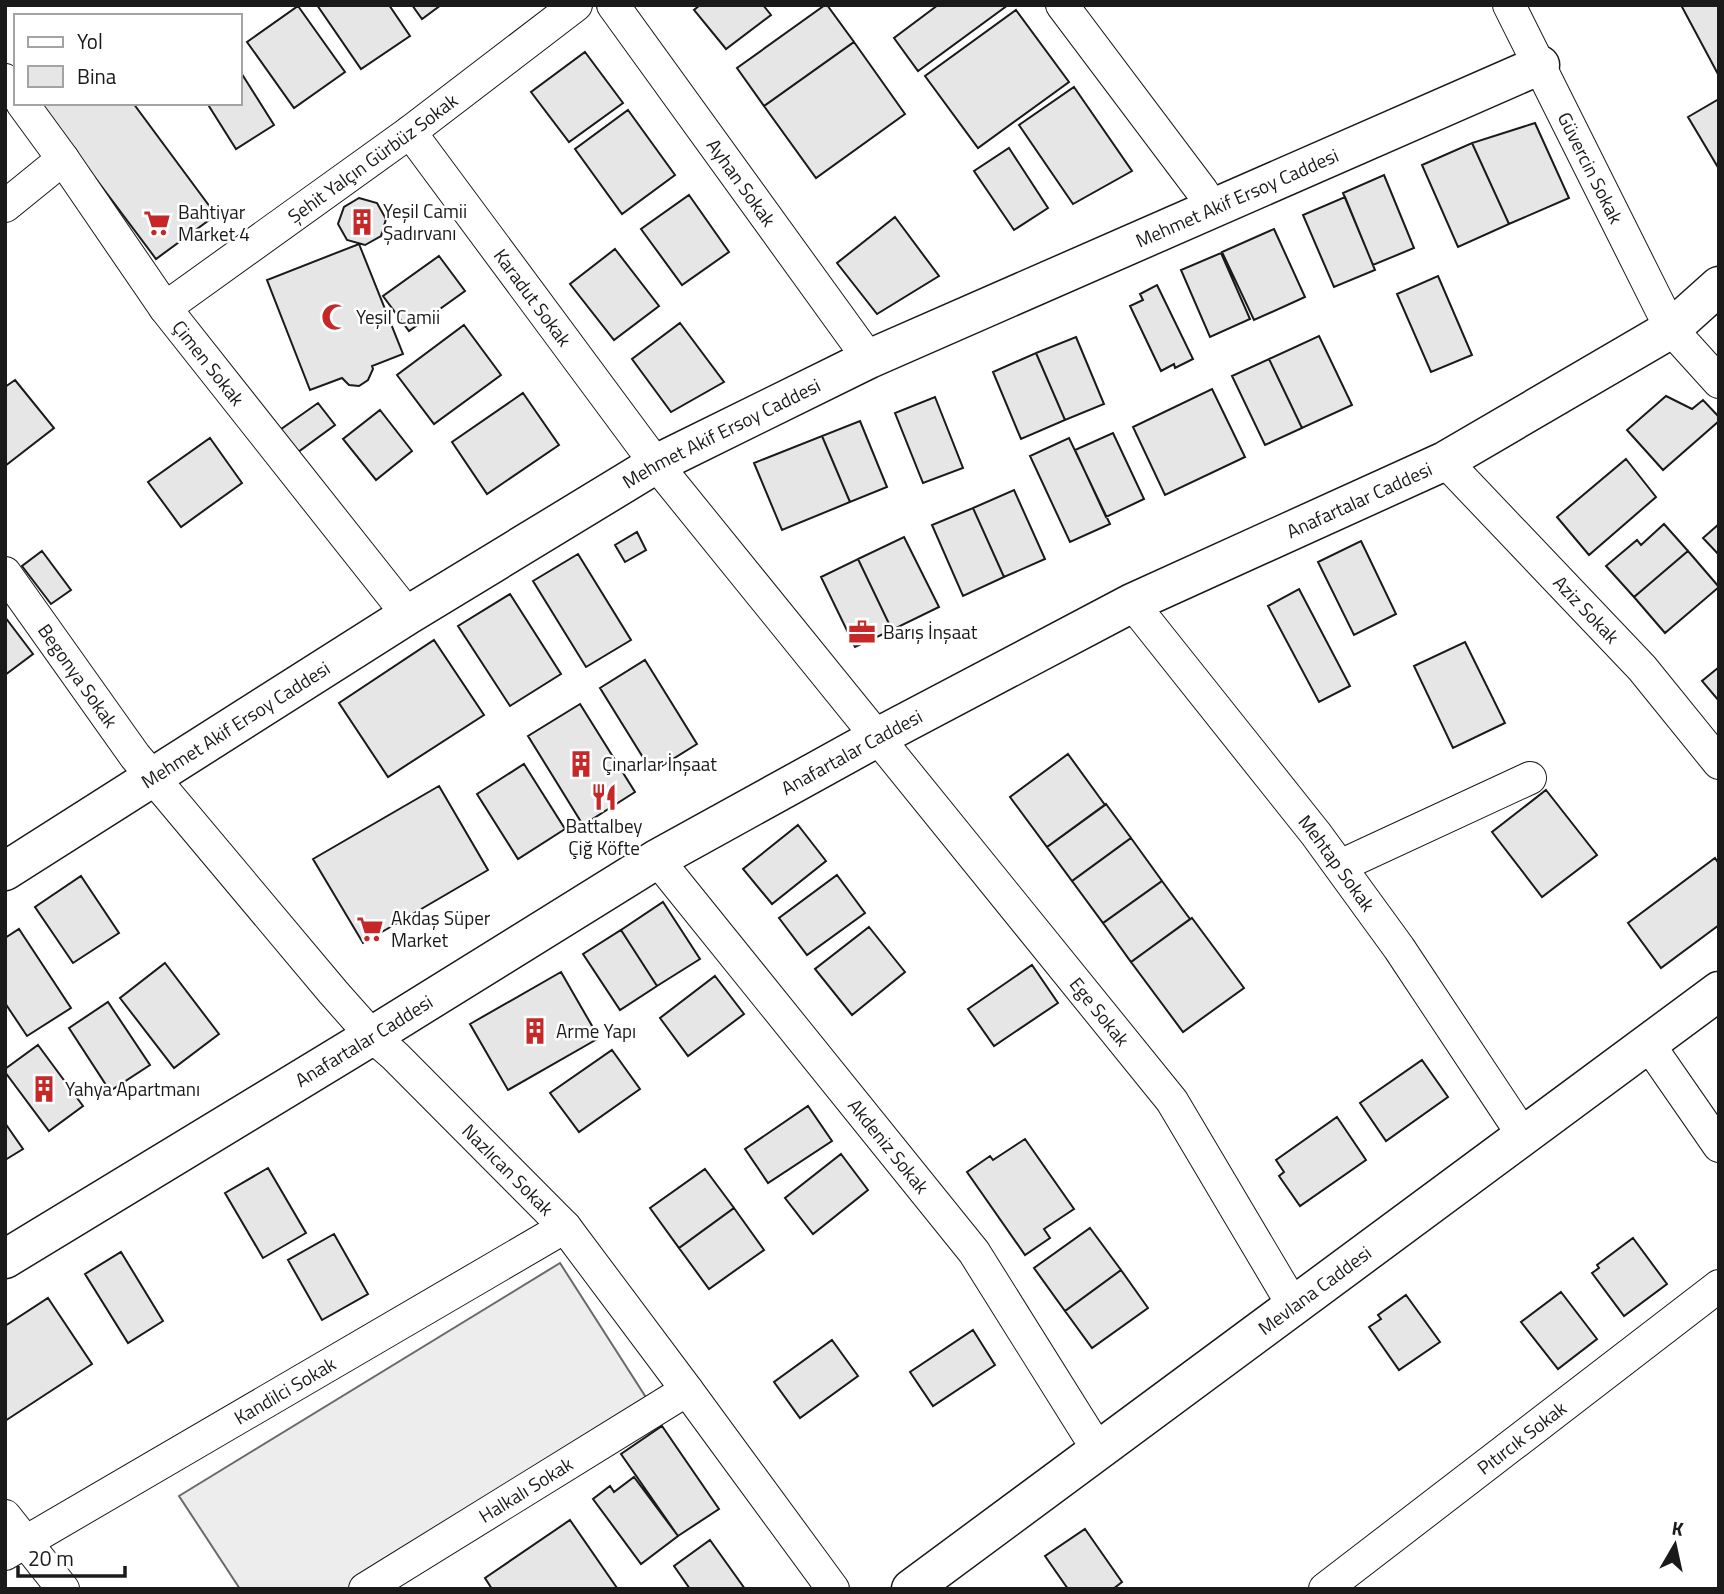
<svg xmlns="http://www.w3.org/2000/svg" width="1724" height="1594" viewBox="0 0 1724 1594" font-family="'Titillium Web',sans-serif">
  <rect width="100%" height="100%" fill="#fff"/>
  <!-- built -->
  <path fill="#ededed" stroke="#6a6a6a" stroke-width="2" d="M560 1263 647 1399 364 1589H240L179 1496Z"/>
  <!-- building -->
  <path fill="#e6e6e6" stroke="#1a1a1a" stroke-width="2" d="M317 5H389L410 36 361 69Z
    M412 5H441L422 19Z
    M700 5H763L771 15 726 49 694 10Z
    M825 5H827L854 42 764 106 737 68Z
    M938 5H1008L918 71 894 38Z
    M1681 5H1719V76Z
    M298 6 345 72 294 108 247 42Z
    M1016 10 1069 82 978 148 925 76Z
    M854 42 905 114 816 178 764 106Z
    M585 52 623 103 569 142 531 92Z
    M240 71 274 125 236 149 207 103H240Z
    M1074 87 1132 171 1073 204 1019 125Z
    M1719 99V169L1688 117Z
    M39 103H133L216 215 156 259Z
    M628 110 675 175 622 214 575 149Z
    M1535 123 1569 198 1509 224 1472 143Z
    M1472 143 1509 224 1458 247 1422 165Z
    M1009 148 1048 208 1014 230 974 171Z
    M1384 175 1414 248 1373 265 1343 193Z
    M689 195 729 252 682 285 641 229Z
    M1345 197 1375 270 1334 287 1303 215Z
    M359 198 377 203 386 219 381 236 365 245 347 240 338 224 344 207Z
    M895 217 939 276 877 314 837 263Z
    M1274 229 1305 297 1254 320 1222 252Z
    M359 244 403 354 372 366 373 369 368 380 359 386 349 385 342 378 310 390 267 280Z
    M615 249 659 306 614 340 570 284Z
    M1221 253 1250 319 1210 337 1181 270Z
    M439 256 465 291 409 331 383 296Z
    M1438 276 1472 355 1431 372 1397 294Z
    M1157 285 1193 359 1175 368 1174 364 1161 371 1130 306 1143 300 1140 294Z
    M680 323 724 382 671 412 632 359Z
    M464 325 501 375 434 424 397 375Z
    M1319 336 1352 405 1302 428 1269 359Z
    M1076 337 1104 404 1065 420 1036 353Z
    M1036 353 1065 420 1021 439 993 372Z
    M1269 359 1302 428 1265 445 1232 376Z
    M15 380 54 428 5 466V387Z
    M1212 389 1245 457 1165 495 1133 427Z
    M523 393 559 445 487 494 452 442Z
    M1666 396 1692 409 1703 400 1719 417V421L1663 470 1627 430Z
    M935 397 963 468 923 483 895 413Z
    M318 403 335 425 294 455 277 432Z
    M380 410 412 451 376 480 343 439Z
    M860 421 887 487 850 502 822 436Z
    M1113 433 1144 499 1106 517 1075 450Z
    M822 436 850 502 782 530 754 463Z
    M210 438 242 483 181 527 148 482Z
    M1069 438 1110 524 1070 542 1030 456Z
    M1626 459 1656 497 1589 555 1557 517Z
    M1014 490 1045 559 1004 577 973 508Z
    M973 508 1004 577 963 596 932 525Z
    M1664 524 1688 551 1634 597 1606 566 1637 540 1641 545Z
    M1719 524V555L1703 538Z
    M637 532 646 550 625 562 615 545Z
    M904 537 939 607 892 630 858 559Z
    M1361 541 1396 614 1354 635 1318 562Z
    M42 551 71 590 51 604 22 566Z
    M1688 551 1719 587 1665 633 1634 597Z
    M578 554 631 640 586 667 533 581Z
    M858 559 892 630 855 647 821 577Z
    M1299 589 1350 686 1319 702 1268 606Z
    M510 594 561 674 510 706 458 626Z
    M5 617 33 654 5 675Z
    M434 640 484 715 388 777 339 703Z
    M1465 642 1505 723 1453 748 1414 666Z
    M645 660 697 744 652 772 600 688Z
    M1719 667V701L1702 681Z
    M580 704 635 792 583 825 528 736Z
    M1068 754 1105 805 1047 847 1010 797Z
    M524 764 565 829 518 859 477 794Z
    M439 786 488 870 363 943 313 859Z
    M1546 790 1597 855 1542 897 1492 832Z
    M1106 804 1131 838 1072 881 1047 847Z
    M798 825 826 861 772 904 743 869Z
    M1131 838 1162 881 1103 923 1072 881Z
    M1715 858 1719 864V925L1661 968 1628 923Z
    M837 875 865 913 807 955 779 918Z
    M81 876 119 933 73 963 35 907Z
    M1162 881 1190 919 1131 962 1103 923Z
    M663 902 700 959 657 986 621 930Z
    M1192 918 1244 988 1183 1032 1131 962Z
    M869 927 905 972 852 1015 815 969Z
    M19 929 71 1008 27 1036 5 1003V938Z
    M621 930 657 986 620 1010 583 954Z
    M165 963 219 1034 174 1068 120 998Z
    M1032 965 1058 1003 994 1046 968 1009Z
    M561 972 599 1038 508 1090 470 1024Z
    M715 976 744 1014 688 1056 660 1018Z
    M108 1002 150 1065 110 1091 69 1028Z
    M38 1045 83 1106 49 1131 5 1072V1069Z
    M612 1050 640 1089 579 1132 550 1093Z
    M1422 1060 1448 1097 1386 1141 1360 1103Z
    M808 1106 832 1141 768 1183 745 1149Z
    M1337 1117 1366 1160 1300 1206 1279 1176 1284 1172 1276 1160Z
    M5 1123 23 1149 5 1160Z
    M1025 1139 1074 1209 1044 1229 1050 1238 1025 1255 967 1172 990 1156 993 1160Z
    M841 1154 868 1190 813 1234 785 1198Z
    M268 1168 306 1233 263 1258 225 1193Z
    M705 1169 734 1208 679 1248 650 1208Z
    M734 1208 764 1250 709 1289 679 1248Z
    M1090 1228 1121 1270 1065 1311 1034 1268Z
    M334 1234 368 1294 322 1320 288 1260Z
    M1633 1238 1667 1284 1624 1316 1592 1273 1599 1268 1597 1265Z
    M121 1252 163 1321 128 1343 85 1274Z
    M1121 1270 1148 1308 1092 1348 1065 1311Z
    M1561 1292 1597 1339 1558 1369 1521 1322Z
    M1406 1295 1440 1342 1399 1370 1369 1327 1381 1319 1378 1315Z
    M48 1298 92 1364 5 1421V1326Z
    M973 1330 995 1365 933 1406 910 1372Z
    M832 1340 858 1376 800 1418 774 1382Z
    M662 1426 719 1509 678 1536 621 1454Z
    M634 1477 678 1536 641 1564 593 1499 610 1486 614 1492Z
    M570 1520 617 1588 492 1589 485 1578Z
    M1085 1529 1122 1582 1113 1589H1068L1045 1556Z
    M710 1540 745 1589H690L674 1566Z"/>
  <g fill="none" stroke-linecap="round" stroke-linejoin="round">
    <defs>
      <g id="street">
        <path id="s1" d="M613 5 869 359"/>
        <path d="M1062 5 1202 191 1213 209"/>
        <path id="s2" d="M1509 5 1671 329 1719 382"/>
        <path d="M5 80 16 94"/>
        <path id="s3" d="M22 103 63 159 165 308 408 615"/>
        <path id="s4" d="M410 132 656 464 1172 1101 1293 1305"/>
        <path d="M5 206 63 159"/>
        <path id="s5" d="M165 308 410 132 576 5"/>
        <path id="s6" d="M1445 461 1642 668 1719 763"/>
        <path id="s7" d="M5 573 135 756 333 992 372 1036 395 1056 565 1227 687 1390 833 1589"/>
        <path id="s8" d="M1132 603 1316 834 1399 948 1523 1135"/>
        <path id="s9" d="M657 859 974 1252 1098 1450"/>
        <path d="M1340 866 1530 778"/>
        <path d="M1649 1045 1719 1146"/>
        <path d="M5 1516 63 1589"/>
        <path id="s10" d="M5 1554 565 1227"/>
        <path id="s11" d="M365 1589 687 1390"/>
        <path id="s12" d="M1325 1589 1719 1286"/>
      </g>
      <g id="secondary">
        <path id="s13" d="M5 871 408 615 656 464 869 359 1540 65"/>
        <path id="s14" d="M5 1259 372 1036 657 859 878 737 1132 603 1445 461 1671 329 1719 286"/>
        <path id="s15" d="M911 1589 1719 991"/>
      </g>
    </defs>
    <!-- street casing -->
    <use href="#street" stroke="#1a1a1a" stroke-width="34"/>
    <!-- secondary casing -->
    <use href="#secondary" stroke="#1a1a1a" stroke-width="41"/>
    <!-- street -->
    <use href="#street" stroke="#fff" stroke-width="32"/>
    <!-- secondary -->
    <use href="#secondary" stroke="#fff" stroke-width="38"/>
  </g>
  <!-- icons -->
  <defs>
    <symbol id="building-bare" viewBox="-9 -9 18 18"><path d="M-4-6H4V6H1V3H-1V6H-4ZM-2.5-4.3h1.7v1.8h-1.7ZM.8-4.3h1.7v1.8H.8ZM-2.5-1h1.7V.8h-1.7ZM.8-1h1.7V.8H.8Z" fill="#c62828" stroke="#fff" stroke-width="2.5" paint-order="stroke"/></symbol>
    <symbol id="supermarket-bare" viewBox="-9 -9 18 18"><path d="M-6-5.5h2.5l.6 2H6L4.5 2H-2.5L-4.4-4H-6ZM-1.5 3.2a1.3 1.3 0 1 0 .1 0ZM3 3.2a1.3 1.3 0 1 0 .1 0Z" fill="#c62828" stroke="#fff" stroke-width="2.5" paint-order="stroke"/></symbol>
    <symbol id="mosque-bare" viewBox="-9 -9 18 18"><path d="M3.5-4.9A6 6 0 1 0 3.5 4.9A5 5 0 1 1 3.5-4.9Z" fill="#c62828" stroke="#fff" stroke-width="2.5" paint-order="stroke"/></symbol>
    <symbol id="office-bare" viewBox="-9 -9 18 18"><path d="M-6-3h4V-5.5h4V-3h4V5H-6ZM-1-4.5V-3h2v-1.5ZM-6 0V1H6V0Z" fill="#c62828" stroke="#fff" stroke-width="2.5" paint-order="stroke"/></symbol>
    <symbol id="restaurant-bare" viewBox="-9 -9 18 18"><path d="M-5-6h1v4h1v-4h1v4h1v-4h1v5L-1.5 .5V6h-2V.5L-5-1ZM5-6V6H3V1.5H1.5Q1.5-4 5-6Z" fill="#c62828" stroke="#fff" stroke-width="2.5" paint-order="stroke"/></symbol>
  </defs>
  <g fill-rule="evenodd">
    <use href="#building-bare" x="343" y="203" width="38" height="38"/>
    <use href="#supermarket-bare" x="138" y="204" width="38" height="38"/>
    <use href="#mosque-bare" x="316" y="298" width="38" height="38"/>
    <use href="#office-bare" x="843" y="613" width="38" height="38"/>
    <use href="#building-bare" x="562" y="745" width="38" height="38"/>
    <use href="#restaurant-bare" x="585" y="778" width="38" height="38"/>
    <use href="#supermarket-bare" x="351" y="910" width="38" height="38"/>
    <use href="#building-bare" x="516" y="1012" width="38" height="38"/>
    <use href="#building-bare" x="25" y="1070" width="38" height="38"/>
  </g>
  <g text-anchor="middle" stroke-width="5" stroke-linejoin="round" paint-order="stroke">
    <!-- street labels -->
    <g font-size="19" fill="#1a1a1a" stroke="#fff">
      <text dy="7" stroke="none"><textPath href="#s5" startOffset="256">Şehit Yalçın Gürbüz Sokak</textPath></text>
      <text dy="7" stroke="none"><textPath href="#s2" startOffset="182">Güvercin Sokak</textPath></text>
      <text dy="7" stroke="none"><textPath href="#s1" startOffset="219">Ayhan Sokak</textPath></text>
      <text dy="7" stroke="none"><textPath href="#s13" startOffset="1407">Mehmet Akif Ersoy Caddesi</textPath></text>
      <text dy="7" stroke="none"><textPath href="#s4" startOffset="206">Karadut Sokak</textPath></text>
      <text dy="7" stroke="none"><textPath href="#s3" startOffset="320">Çimen Sokak</textPath></text>
      <text dy="7" stroke="none"><textPath href="#s13" startOffset="840">Mehmet Akif Ersoy Caddesi</textPath></text>
      <text dy="7" stroke="none"><textPath href="#s14" startOffset="1554">Anafartalar Caddesi</textPath></text>
      <text dy="7" stroke="none"><textPath href="#s6" startOffset="205">Aziz Sokak</textPath></text>
      <text dy="7" stroke="none"><textPath href="#s7" startOffset="126">Begonya Sokak</textPath></text>
      <text dy="7" stroke="none"><textPath href="#s13" startOffset="273">Mehmet Akif Ersoy Caddesi</textPath></text>
      <text dy="7" stroke="none"><textPath href="#s14" startOffset="987">Anafartalar Caddesi</textPath></text>
      <text dy="7" stroke="none"><textPath href="#s8" startOffset="331">Mehtap Sokak</textPath></text>
      <text dy="7" stroke="none"><textPath href="#s4" startOffset="1118">Ege Sokak</textPath></text>
      <text dy="7" stroke="none"><textPath href="#s14" startOffset="420">Anafartalar Caddesi</textPath></text>
      <text dy="7" stroke="none"><textPath href="#s9" startOffset="369">Akdeniz Sokak</textPath></text>
      <text dy="7" stroke="none"><textPath href="#s7" startOffset="782">Nazlıcan Sokak</textPath></text>
      <text dy="7" stroke="none"><textPath href="#s15" startOffset="502">Mevlana Caddesi</textPath></text>
      <text dy="7" stroke="none"><textPath href="#s10" startOffset="324">Kandilci Sokak</textPath></text>
      <text dy="7" stroke="none"><textPath href="#s12" startOffset="248">Pıtırcık Sokak</textPath></text>
      <text dy="7" stroke="none"><textPath href="#s11" startOffset="189">Halkalı Sokak</textPath></text>
    </g>
    <!-- poi labels -->
    <g font-size="19" fill="#1a1a1a" stroke="#fff" text-anchor="start">
      <text x="383" y="218">Yeşil Camii<tspan x="383" dy="22">Şadırvanı</tspan></text>
      <text x="178" y="219">Bahtiyar<tspan x="178" dy="22">Market 4</tspan></text>
      <text x="356" y="324">Yeşil Camii</text>
      <text x="883" y="639">Barış İnşaat</text>
      <text x="602" y="771">Çınarlar İnşaat</text>
      <text x="604" y="833" text-anchor="middle">Battalbey<tspan x="604" dy="22">Çiğ Köfte</tspan></text>
      <text x="391" y="925">Akdaş Süper<tspan x="391" dy="22">Market</tspan></text>
      <text x="556" y="1038">Arme Yapı</text>
      <text x="65" y="1096">Yahya Apartmanı</text>
    </g>
  </g>
  <!-- border -->
  <rect width="1724" height="1594" fill="none" stroke="#1a1a1a" stroke-width="14"/>
  <!-- legend -->
  <rect x="14" y="14" width="228" height="91" fill="#ffffff" stroke="#a3a3a3" stroke-width="2"/>
  <rect x="28" y="37" width="35" height="10" fill="#ffffff" stroke="#a3a3a3" stroke-width="2"/>
  <text x="77" y="49" font-size="21" fill="#1a1a1a">Yol</text>
  <rect x="28" y="66" width="35" height="21" fill="#e6e6e6" stroke="#a3a3a3" stroke-width="2"/>
  <text x="77" y="84" font-size="21" fill="#1a1a1a">Bina</text>
  <!-- north arrow -->
  <g transform="translate(1675 1545) rotate(9)" stroke="#ffffff" stroke-width="5" paint-order="stroke">
  <path d="M0-5L12 26L0 18L-12 26Z" fill="#1a1a1a"/>
  <text y="-10" font-size="19" font-weight="bold" text-anchor="middle" fill="#1a1a1a">K</text>
  </g>
  <!-- scale -->
  <path d="M18 1566v10h107v-10" fill="none" stroke="#1a1a1a" stroke-width="3.5"/>
  <text x="28" y="1566" font-size="21" fill="#1a1a1a" stroke="#ffffff" stroke-width="5" paint-order="stroke">20 m</text>
</svg>
